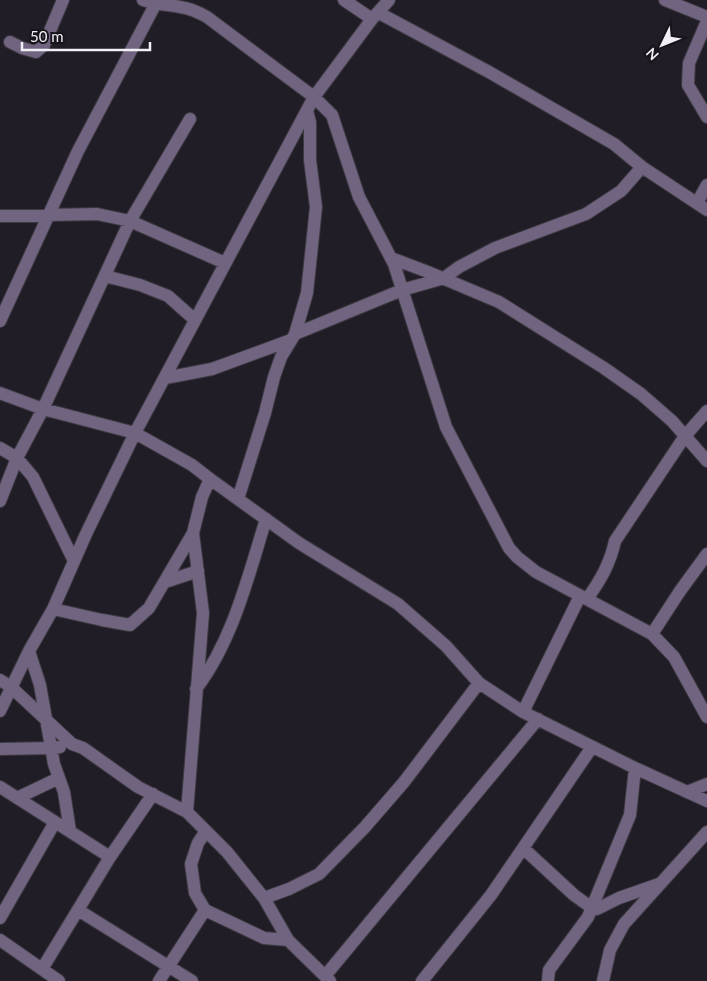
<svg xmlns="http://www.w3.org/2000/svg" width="707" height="981" viewBox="0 0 707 981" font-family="Lato,sans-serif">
  <rect width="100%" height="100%" fill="#211d26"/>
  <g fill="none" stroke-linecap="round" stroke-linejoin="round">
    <defs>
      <path id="minor" d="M143 0C156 5 166 4 180 7 190 8 198 12 207 17L314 97 332 115 359 197 394 264 446 427 509 548 517 557 536 572 652 634
        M344 0 372 19
        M665 0 707 17
        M379 13 489 72 614 144 642 167 707 210
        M707 21 689 63 688 85 707 117
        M10 42 22 48 36 52 44 45 63 0
        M697 203 707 185
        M0 216 97 214 130 221 225 263
        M391 258 428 272 499 302 604 368 641 394 672 421 707 461
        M105 276 140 285 168 296 195 320
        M0 321 78 151 155 5
        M295 334 402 290 444 278 459 267 495 248 586 214 621 191 642 167
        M165 378 212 369 291 340
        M0 393 43 409 135 433 192 465 210 479 202 497 193 533 203 613 187 812
        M0 448 17 458 33 477 74 561
        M210 479 299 543 398 604 446 646 479 683 523 712 635 768 707 801
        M238 499 265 413 274 377 281 357 295 334 307 293 316 207 310 160V122L307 111
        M0 501 17 458 43 409 130 221 190 119
        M707 554 680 591 652 634 674 657 707 717
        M165 582 198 571
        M587 599C600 581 610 564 615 541L685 436 707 411
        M53 609 102 620 130 625 149 608 193 533
        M29 651 40 685 54 764 64 792 70 831
        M0 680 11 687 72 744 83 748 138 787 187 812 227 852 264 898 288 940 330 981
        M196 689C233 640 248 577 266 519
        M0 711 29 651 53 609 86 534 135 433 314 97 372 19 389 0
        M523 712 580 596
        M0 749 52 748 60 747
        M0 787 110 857
        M687 792 707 784
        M17 798 59 778
        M206 831 198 843 191 864 195 893 205 910 264 938 288 940
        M523 848 574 895 592 908 597 909 619 898 659 884
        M264 898 289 889 319 874 365 827 404 782 479 683
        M78 910 192 981
        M0 918 55 822
        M0 940 59 981
        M42 969 110 857 153 794
        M325 976 538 719
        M159 981 205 910
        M422 981 491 895 592 747
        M548 981 549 970 588 917 630 815 635 768
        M603 981 610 950 624 924 707 832"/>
    </defs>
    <!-- minor casing -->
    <use href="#minor" stroke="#3e3a43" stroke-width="14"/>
    <!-- minor -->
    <use href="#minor" stroke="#716480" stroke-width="12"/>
  </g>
  <!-- north arrow -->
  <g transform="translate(662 45) rotate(227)" stroke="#18141c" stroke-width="4" paint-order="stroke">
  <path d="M0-4L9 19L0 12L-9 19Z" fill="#f2eff6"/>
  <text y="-8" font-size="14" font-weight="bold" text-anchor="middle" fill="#f2eff6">N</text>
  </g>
  <!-- scale -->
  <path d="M22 42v8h128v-8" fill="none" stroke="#f2eff6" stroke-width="2.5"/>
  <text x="30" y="42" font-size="15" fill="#f2eff6" stroke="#18141c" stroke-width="4" paint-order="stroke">50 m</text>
</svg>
